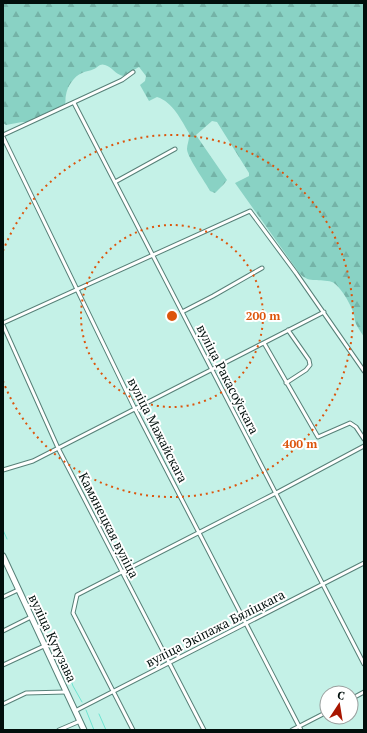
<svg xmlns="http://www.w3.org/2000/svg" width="367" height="733" viewBox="0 0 367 733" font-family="'PT Serif',serif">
  <defs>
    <pattern id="forest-firs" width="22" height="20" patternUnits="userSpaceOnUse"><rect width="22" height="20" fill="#89d2c4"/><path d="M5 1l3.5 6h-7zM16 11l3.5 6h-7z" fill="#74b3a7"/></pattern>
  </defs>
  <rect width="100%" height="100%" fill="#c4f1e7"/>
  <!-- forest -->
  <path fill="url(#forest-firs)" d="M3 3H364V337C361 332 358 328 356 324 354 320 355 318 354 315 352 306 340 285 332 282 319 278 310 284 300 274L235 183 249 176V173L217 122 212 121 196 135 227 180 224 184 215 193 210 191C206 183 187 157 187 149 187 144 190 139 189 133 181 120 173 102 157 97L149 101 140 85 145 81 146 76 139 67 123 76C115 74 112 67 105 65 100 63 98 67 94 69 90 71 86 71 82 73 74 76 67 87 66 95 65 99 66 101 65 104L27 122H22L6 125 3 123Z"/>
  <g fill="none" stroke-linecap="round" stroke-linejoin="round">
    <!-- stream -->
    <path stroke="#6fe4d1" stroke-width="1" d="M3 530 7 539
      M51 638 64 661 73 686 82 702
      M86 710 94 730
      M99 714 106 730"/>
    <defs>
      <path id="minor" d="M74 103 364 664
        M3 135 122 80 133 72
        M3 137 135 409 301 730
        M115 182 175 149
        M182 312 213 296 262 268
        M3 323 250 211 296 273 364 371
        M3 325 58 448 204 730
        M264 343 318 437 350 423 356 427 364 439
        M286 383 306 370 310 365 309 360 288 330
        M3 470 33 461 324 312
        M3 597 18 590
        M3 631 31 617
        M3 665 44 646
        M351 699 364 692
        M3 704 26 693 66 692
        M75 711 364 563
        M59 730 80 721
        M133 730 73 613 77 595 276 493 364 446
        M292 730 327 712"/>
      <path id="primary" d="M3 556 84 730"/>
    </defs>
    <!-- minor casing -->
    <use href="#minor" stroke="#578078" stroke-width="5"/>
    <!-- primary casing -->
    <use href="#primary" stroke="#578078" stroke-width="7"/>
    <!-- minor -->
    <use href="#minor" stroke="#fff" stroke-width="3"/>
    <!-- primary -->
    <use href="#primary" stroke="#fff" stroke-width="5"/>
  </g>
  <!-- distance rings -->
  <g fill="none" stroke="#dc550c" stroke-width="2" stroke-dasharray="2 4">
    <circle cx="172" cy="316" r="91"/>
    <path d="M3 251A181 181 0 1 1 3 381"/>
  </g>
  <g text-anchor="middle" stroke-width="4" stroke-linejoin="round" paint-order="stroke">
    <!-- street labels -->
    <g font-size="13" fill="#010f0c" stroke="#fff">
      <text transform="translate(228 379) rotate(63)" y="5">вуліца Ракасоўскага</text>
      <text transform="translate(158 430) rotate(63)" y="5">вуліца Мажайскага</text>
      <text transform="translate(109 525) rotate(63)" y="5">Камянецкая вуліца</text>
      <text transform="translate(215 628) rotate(-27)" y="5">вуліца Экіпажа Бяліцкага</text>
      <text transform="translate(53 638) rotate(65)" y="5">вуліца Кутузава</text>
    </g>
  </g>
  <circle cx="172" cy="316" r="6" fill="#dc550c" stroke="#fff" stroke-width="2"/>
  <g font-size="12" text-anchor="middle" font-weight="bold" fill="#dc550c" stroke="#fff" stroke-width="4" stroke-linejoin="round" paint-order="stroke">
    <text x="263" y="320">200 m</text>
    <text x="300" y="448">400 m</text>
  </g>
  <!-- border -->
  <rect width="367" height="733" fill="none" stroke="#010f0c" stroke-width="8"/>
  <!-- north arrow -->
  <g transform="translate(339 705) rotate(12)"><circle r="19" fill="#ffffff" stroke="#999f9e"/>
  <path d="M0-3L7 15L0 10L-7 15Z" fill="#a81601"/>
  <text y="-6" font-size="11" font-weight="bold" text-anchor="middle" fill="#010f0c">С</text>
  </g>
</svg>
